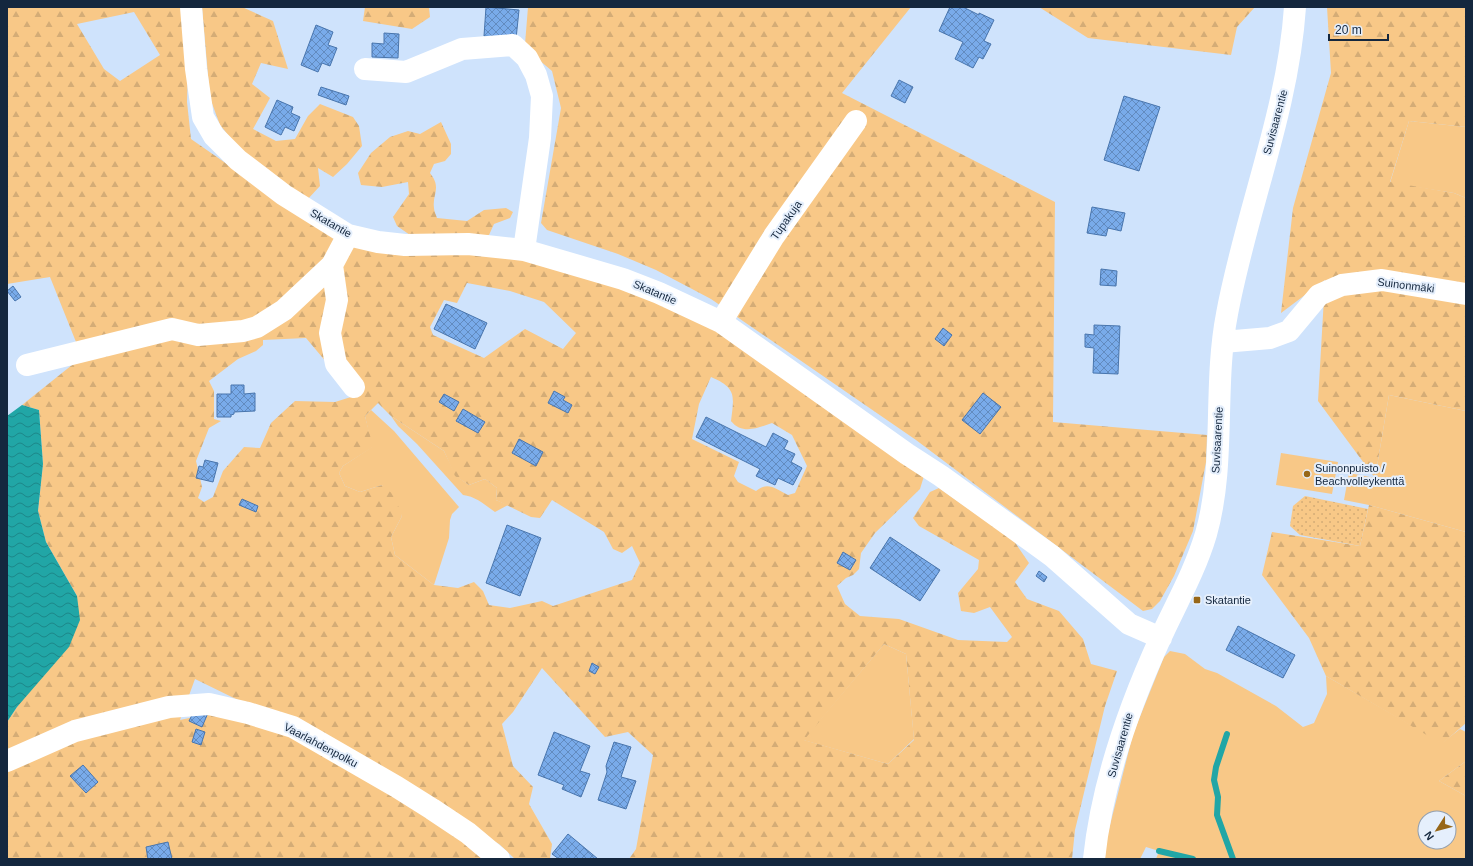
<svg xmlns="http://www.w3.org/2000/svg" width="1473" height="866" viewBox="0 0 1473 866" font-family="Arial,sans-serif">
  <defs>
    <pattern id="forest-firs" width="22" height="20" patternUnits="userSpaceOnUse"><rect width="22" height="20" fill="#f8c887"/><path d="M5 1l3.5 6h-7zM16 11l3.5 6h-7z" fill="#d4ac76"/></pattern>
    <pattern id="park-dots" width="8" height="8" patternUnits="userSpaceOnUse"><rect width="8" height="8" fill="#f8c887"/><path d="M2 2h.1M6 6h.1" fill="none" stroke="#d4ac76" stroke-width="1.8" stroke-linecap="round"/></pattern>
    <pattern id="water-waves" width="16" height="10" patternUnits="userSpaceOnUse"><rect width="16" height="10" fill="#21a6a6"/><path d="M0 5q4-4 8 0t8 0" fill="none" stroke="#1c8789"/></pattern>
    <pattern id="building-cross-hatch" width="8" height="8" patternUnits="userSpaceOnUse"><rect width="8" height="8" fill="#79abea"/><path d="M0 0l8 8M0 8l8-8" fill="none" stroke="#628bbf"/></pattern>
  </defs>
  <rect width="100%" height="100%" fill="#cfe3fc"/>
  <!-- grass -->
  <path fill="#f8c887" fill-rule="evenodd" d="M1409 121 1466 127V198L1454 193 1390 183Z
    M1389 395 1466 411V532L1369 505 1344 500 1349 473 1375 478Z
    M371 410 394 431 459 507 452 514 450 520 449 538 434 585 395 555 391 537 402 516 382 485 360 492 345 486 339 473 343 466 372 447 365 416Z
    M391 416 444 451 456 476 469 485 485 479 497 488 496 500 508 505 495 512C485 505 475 496 463 495L417 444 398 426Z
    M1281 453 1338 462 1332 494 1276 485Z
    M884 644 906 654 914 739 888 764 803 740Z
    M1170 651 1185 654 1205 669 1217 673 1276 706 1303 727 1314 723 1327 694 1326 676 1442 743 1460 729 1466 732V761L1439 781 1466 796V859H1156L1159 851 1146 847 1140 859H1105L1106 841 1133 734 1164 657ZM1425 818H1449V842H1425Z"/>
  <!-- forest -->
  <path fill="url(#forest-firs)" fill-rule="evenodd" d="M7 7H182L188 66 187 102 191 139 319 228 514 255 630 287 718 328 924 476 920 489 875 533 861 553 859 569 853 575 846 578 837 586 845 604 860 616 899 619 958 640 1007 642 1012 637 990 607 974 613 961 611 958 593 978 569 979 560 919 526 913 518 930 492 939 488 1014 541 1029 563 1015 582 1027 599 1059 611 1083 639 1091 664 1117 671 1105 706 1075 830 1072 859H629L636 849 653 755 628 732 605 737 542 668 513 712 502 724 513 766 533 787 529 804 552 844 550 859H515L499 844 242 702 195 679 180 720 212 713 273 727 422 810 487 859H7V722L17 707 77 596 46 542 38 511 43 464 39 410 22 405 82 357 50 277 7 284ZM134 12 160 55 120 81 104 69 77 24ZM467 283 510 291 544 302 576 333 563 349 525 329 484 358 433 335 430 327 444 300 457 303ZM306 338 327 363 351 397 335 402 295 401 271 423 260 448 244 447 223 471 213 497 204 502 198 498 202 487 196 461 209 428 221 421 214 419V391L209 381 238 359 256 351 263 345V340ZM711 377C737 388 734 396 731 421 742 435 758 428 772 423L792 435 807 466 795 493 788 495C776 489 768 481 756 491L738 482 734 476 739 462 692 439 699 404ZM378 403 391 416 444 451 455 476 469 485 485 479 497 488 496 500 531 517 540 518 552 500 604 532 613 549 622 553 632 546 640 563 632 580 553 606 542 601 510 608 489 605 483 591 474 582 458 588 434 585 395 555 391 537 402 516 394 495 382 485 360 492 345 486 339 473 343 466 373 447 365 416ZM884 644 906 654 914 740 888 764 804 740Z
    M202 7H242L273 21 288 69 261 63 252 84 270 98 253 129 276 141 295 139 308 116 320 104 353 117 359 126 362 146 347 164 333 177 318 168 320 186 307 200 241 151 220 125 210 98Z
    M365 7H429L430 17 412 29 363 21Z
    M528 7H911L842 93 1055 202 1053 422 1207 435 1206 462 1193 531 1174 576 1160 601 1152 609 1143 611 916 440 711 299 656 270 618 254 547 230 541 223 561 108 552 71 532 54 525 44Z
    M1039 7H1255L1237 27 1231 55 1088 38Z
    M1327 7H1466V127L1409 121 1390 182 1454 193 1466 198V411L1389 395 1375 478 1318 401 1325 280 1281 313 1293 208 1331 73Z
    M441 122 451 144V154L445 161 434 164 430 173C442 188 432 194 434 208 434 211 436 215 437 218L467 221 484 210 506 208 513 212 510 218 494 224 489 235 456 236 410 235 397 226 393 217 409 194 408 182 382 187 361 185 358 173 371 153 390 137 408 131 420 134Z
    M1369 505 1466 532V723L1442 744 1326 676 1309 638 1262 575 1272 532 1360 546Z
    M1466 761V796L1439 781Z"/>
  <!-- park -->
  <path fill="url(#park-dots)" d="M1305 496 1368 509 1360 546 1300 535 1290 526 1293 506Z"/>
  <!-- water -->
  <path fill="url(#water-waves)" d="M22 405 39 410 43 464 38 511 46 542 77 596 80 620 69 647 17 707 7 722V416Z"/>
  <g fill="none" stroke-linecap="round" stroke-linejoin="round">
    <!-- stream -->
    <path stroke="#21a6a6" stroke-width="6" d="M1227 734 1216 767 1214 780 1218 797 1217 815 1233 859
      M1159 851 1193 859"/>
  </g>
  <!-- building -->
  <path fill="url(#building-cross-hatch)" stroke="#4875ad" d="M486 7 519 10 516 39 484 36Z
    M950 7H963L979 15V13L994 20 984 41 991 44 983 59 979 57 973 68 955 59 963 42 939 31Z
    M316 25 333 32 328 45 337 48 330 66 322 63 318 72 301 65Z
    M384 33 399 34 398 58 372 57V43L384 44Z
    M899 80 913 87 905 103 891 96Z
    M321 87 349 96 346 105 318 95Z
    M1124 96 1160 107 1139 171 1104 160Z
    M277 100 293 107 291 113 300 117 294 131 285 127 281 135 265 127Z
    M1092 207 1125 213 1121 231 1108 228 1106 236 1087 233Z
    M1101 269 1117 271 1116 286 1100 285Z
    M13 286 21 297 15 301 7 291Z
    M446 304 487 323 475 349 434 329Z
    M1094 325 1120 326 1118 374 1093 373 1094 348 1085 347V334L1094 335Z
    M943 328 952 335 944 346 935 339Z
    M231 385H244V394L255 393V411L234 412V414L231 415V417H217V394H231Z
    M554 391 565 397 563 400 572 405 568 413 548 403Z
    M983 393 1001 407 980 434 962 420Z
    M444 394 459 402 454 411 439 402Z
    M463 409 485 422 478 433 456 421Z
    M706 417 766 447 773 433 788 441 784 449 795 454 791 462 802 468 793 485 778 478 775 485 756 476 760 469 696 437Z
    M519 439 543 452 536 466 512 453Z
    M205 460 218 463 213 482 196 478 199 466 203 467Z
    M242 499 258 506 256 512 239 505Z
    M507 525 541 538 520 596 486 583Z
    M890 537 940 570 920 601 870 568Z
    M843 552 856 560 850 570 837 563Z
    M1039 571 1047 577 1044 582 1036 576Z
    M1238 626 1295 655 1283 678 1226 650Z
    M592 663 599 667 595 674 589 671Z
    M196 707 208 713 202 727 189 721Z
    M196 729 205 732 201 745 192 742Z
    M554 732 590 746 580 771 590 774 581 797 562 789 564 785 538 775Z
    M614 742 631 747 621 777 636 781 626 809 598 800 607 772 606 766Z
    M83 765 98 782 86 793 70 776Z
    M568 834 598 859H559L552 854Z
    M168 842 172 859H148L146 847Z"/>
  <g fill="none" stroke-linecap="round" stroke-linejoin="round">
    <!-- minor -->
    <path stroke="#fff" stroke-width="22" d="M191 7 196 69 203 117 214 136 238 160 284 195 348 235 378 242 405 245 468 244 524 250 623 279 659 293 721 322 907 454 941 476 1052 556 1129 624 1161 638
      M365 69 406 72 462 49 513 45 527 58 536 75 542 96 540 138 524 250
      M348 235 332 265 337 300 330 333 336 364 354 387
      M721 322 774 236 856 121
      M1223 342 1270 338 1289 331 1319 295 1342 285 1382 280 1466 294
      M27 365 172 329 198 335 243 331 257 327 284 310 332 265
      M7 761 75 731 169 707 209 704 248 713 293 727 397 787 432 809 468 833 499 859
      M1094 859C1102 783 1128 709 1160 639 1176 604 1195 571 1206 534 1226 464 1213 386 1227 314 1246 211 1288 112 1295 7"/>
  </g>
  <!-- markers -->
  <g fill="#976718" stroke="#e5effc" stroke-width="1.5">
    <circle cx="1307" cy="474" r="4"/>
    <rect x="1193" y="596" width="8" height="8" rx="2"/>
  </g>
  <g text-anchor="middle" stroke-width="4" stroke-linejoin="round" paint-order="stroke">
    <!-- street labels -->
    <g font-size="11" fill="#14273e" stroke="#e5effc">
      <text transform="translate(1275 122) rotate(-75)" y="4">Suvisaarentie</text>
      <text transform="translate(786 220) rotate(-55)" y="4">Tupakuja</text>
      <text transform="translate(331 223) rotate(30)" y="4">Skatantie</text>
      <text transform="translate(1406 285) rotate(7)" y="4">Suinonmäki</text>
      <text transform="translate(655 292) rotate(23)" y="4">Skatantie</text>
      <text transform="translate(1217 440) rotate(-87)" y="4">Suvisaarentie</text>
      <text transform="translate(321 745) rotate(28)" y="4">Vaarlahdenpolku</text>
      <text transform="translate(1120 745) rotate(-74)" y="4">Suvisaarentie</text>
    </g>
    <!-- poi labels -->
    <g font-size="11" fill="#14273e" stroke="#e5effc" text-anchor="start">
      <text x="1315" y="472">Suinonpuisto /<tspan x="1315" dy="13">Beachvolleykenttä</tspan></text>
      <text x="1205" y="604">Skatantie</text>
    </g>
  </g>
  <!-- border -->
  <rect width="1473" height="866" fill="none" stroke="#14273e" stroke-width="16"/>
  <!-- north arrow -->
  <g transform="translate(1437 830) rotate(234)"><circle r="19" fill="#e5effc" stroke="#919fb0"/>
  <path d="M0-3L7 15L0 10L-7 15Z" fill="#976718"/>
  <text y="-6" font-size="11" font-weight="bold" text-anchor="middle" fill="#14273e">N</text>
  </g>
  <!-- scale -->
  <path d="M1329 34v6h59v-6" fill="none" stroke="#14273e" stroke-width="2"/>
  <text x="1335" y="34" font-size="12" fill="#14273e" stroke="#e5effc" stroke-width="3" paint-order="stroke">20 m</text>
</svg>
